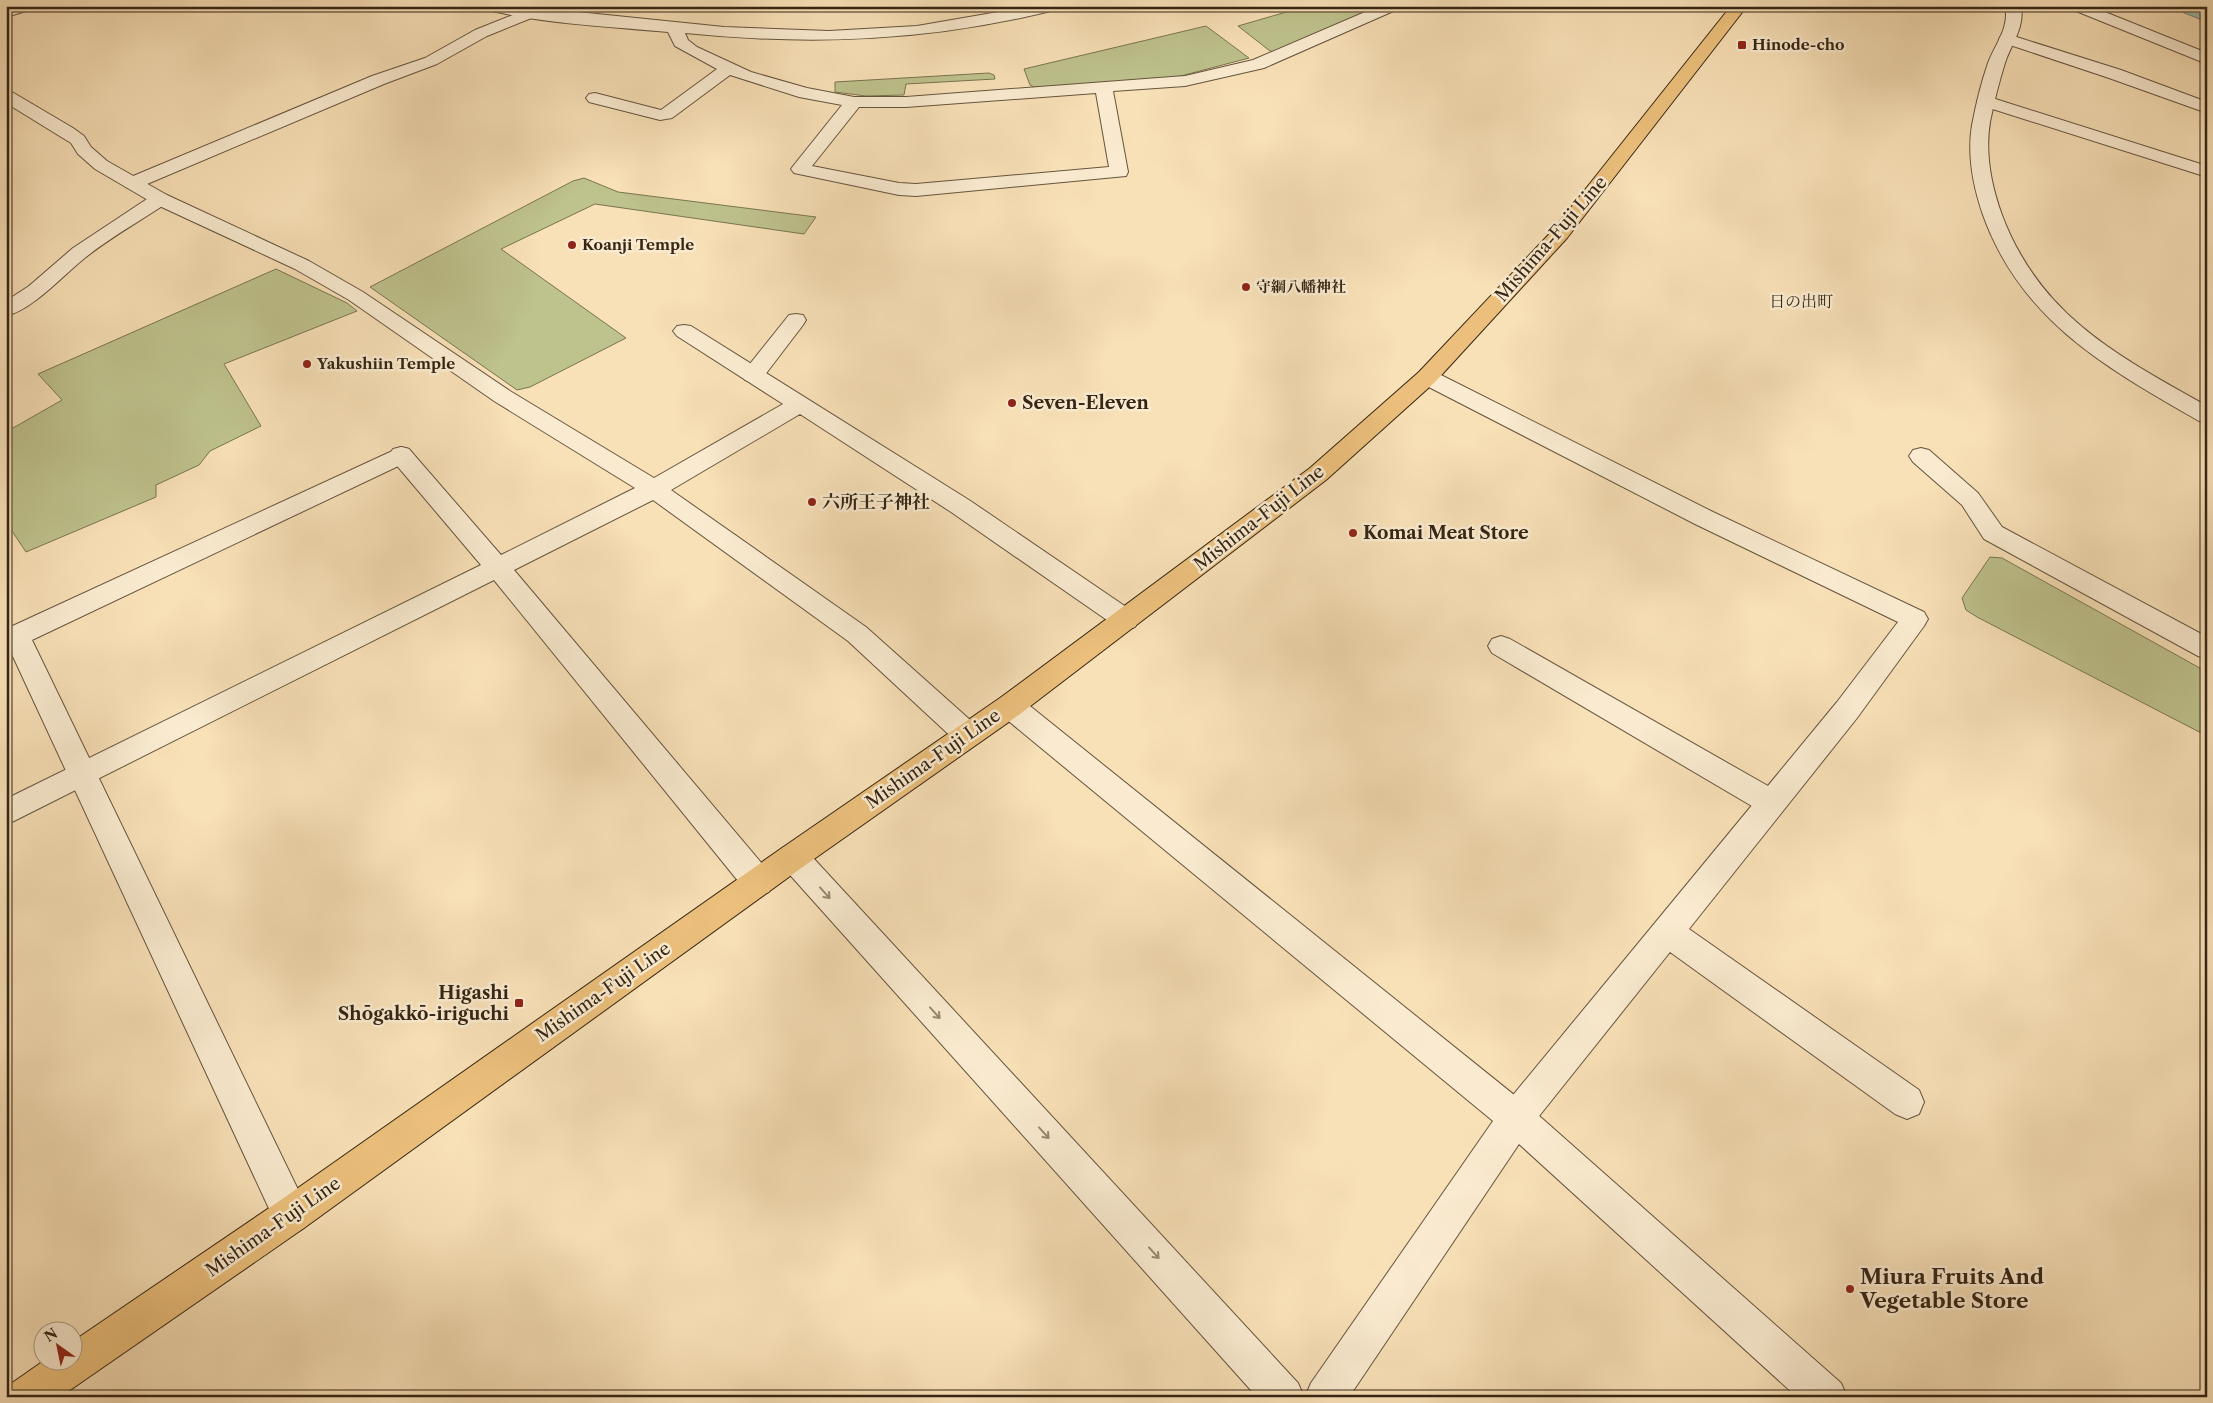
<svg xmlns="http://www.w3.org/2000/svg" width="2213" height="1403" viewBox="0 0 2213 1403" font-family="'Libre Caslon Text','Noto Serif JP',serif">
  <rect width="100%" height="100%" fill="#f8e0b7"/>
  <filter id="stains"><feTurbulence type="fractalNoise" baseFrequency=".004" numOctaves="4"/><feColorMatrix values="0 0 0 0 .2 0 0 0 0 .09 0 0 0 0 .02 0 0 0 .5 -.17"/></filter>
  <radialGradient id="worn" r=".72"><stop offset=".6" stop-color="#630" stop-opacity="0"/><stop offset="1" stop-color="#630" stop-opacity=".3"/></radialGradient>
  <!-- green -->
  <path fill="#bec28d" stroke="#797451" d="M1307 6H1380L1276 52 1270 51 1238 26Z
    M1206 26 1249 58 1177 77 1036 88 1030 85 1024 69Z
    M989 73 994 75 995 79 906 84 904 95 866 96 835 92V82Z
    M584 178 618 192 816 217 804 234 595 204 501 249 626 338 530 387 517 390 370 287 573 181Z
    M276 269 347 303 357 311 224 364 261 426 210 451 199 465 156 485V497L26 552 6 522V432L62 400 38 374Z
    M1990 557 2002 558 2207 672V736L1977 617 1966 610 1962 598Z"/>
  <!-- water -->
  <path fill="#9dbdb0" stroke="#738072" d="M2167 6H2207V22Z"/>
  <g fill="none" stroke-linecap="round" stroke-linejoin="round">
    <defs>
      <path id="service" d="M533 7 539 9 541 12 539 15 487 36 437 64 384 84 140 187 133 189 126 187 124 183 126 179 372 76 425 58 475 30Z
        M2007 34 2121 70 2207 102V113L2109 78 2001 42 1999 39 2001 36Z
        M1986 96 2207 166V177L1980 105 1977 101 1980 97Z
        M160 193 167 195 169 199 167 203C140 221 111 237 86 257 64 274 34 309 6 316V301L29 286 73 248 153 195Z
        M796 314 803 315 806 320 803 325 761 380 753 382 745 380 742 375 745 370 789 315Z
        M1427 370 1435 372 1713 512 1924 612 1928 619 1924 626 1857 718 1689 929 1919 1090 1924 1102 1919 1114 1907 1119 1895 1114 1670 952 1528 1130 1516 1135 1504 1130 1499 1118 1504 1106 1837 702 1898 622 1695 524 1419 382 1416 377 1419 372Z
        M401 447 409 449 413 455 409 461 32 640 304 1202 309 1215 304 1228 291 1233 278 1228 10 650 6 651V629Z
        M1921 448 1929 450 1978 493 2002 527 2207 637V659L2198 656 1984 539 1962 505 1913 462 1909 456 1913 450Z"/>
      <path id="minor" d="M36 6 33 9 6 17V7Z
        M481 6H519L724 27 829 31 917 26 1032 6H1062L1059 9C932 41 815 46 685 33L688 40 697 47 751 72 807 88 854 97H906L1185 76 1253 60 1379 6H1401L1398 9 1264 68 1185 86 1113 91 1128 172 1126 176 916 196 899 195 794 173 791 169 794 165 842 105 799 97 730 75 672 118 660 120 589 102 586 98 589 94 595 93 661 110 717 69 675 46 668 32C607 26 543 24 484 9ZM1096 93 1109 167 916 184 899 183 812 166 859 107H906Z
        M2005 6H2021C2025 28 2011 44 2005 63 1999 82 1994 102 1990 122 1985 153 1991 185 2002 215 2040 316 2118 356 2207 406V423L2199 421C2107 368 2021 321 1983 215 1973 186 1967 155 1972 125 1976 104 1981 83 1988 63 1995 44 2010 28 2005 6Z
        M2068 6H2090L2207 53V64L2071 9Z
        M6 91 12 92 73 128 84 136 91 147 107 161 167 195 309 261 363 292 510 391 654 478 783 404 677 336 673 331 677 326 684 325 691 326 969 500 1135 613 1139 620 1135 627 1126 630 1117 627 951 512 800 414 671 490 866 627 978 727 982 735 978 743 968 746 958 743 848 641 653 500 514 570 769 872 773 882 769 892 758 896 747 892 494 580 6 825V799L481 565 393 461 389 455 393 449 401 447 409 449 501 555 635 488 494 401 349 300 295 269 153 203 95 169 78 154 71 143 6 103Z
        M1501 636 1510 639 1782 794 1787 803 1782 812 1772 815 1762 812 1492 653 1488 646 1492 639Z
        M1010 695 1020 698 1528 1106 1841 1383 1847 1397H1797L1519 1144 1349 1397H1305L1311 1383 1493 1121 1000 714 996 706 1000 698Z
        M793 844 804 848 1298 1383 1304 1397H1257L782 866 778 857 782 848Z"/>
      <path id="primary" d="M1731 6H1747L1567 238 1435 382 1326 480 1020 714 804 866 304 1228 60 1397H6L12 1383 45 1360H72V1342L278 1202 782 848 1000 698 1310 468 1419 372 1553 230Z"/>
    </defs>
    <!-- service casing -->
    <use href="#service" stroke="#65543e" stroke-width="2"/>
    <!-- minor casing -->
    <use href="#minor" stroke="#65543e" stroke-width="2"/>
    <!-- primary casing -->
    <use href="#primary" stroke="#342515" stroke-width="2"/>
    <!-- service -->
    <use href="#service" fill="#faebd0" fill-rule="evenodd"/>
    <!-- minor -->
    <use href="#minor" fill="#faebd0" fill-rule="evenodd"/>
    <!-- primary -->
    <use href="#primary" fill="#ecc07c" fill-rule="evenodd"/>
  </g>
  <!-- one-way arrows -->
  <defs><path id="oneway-shaft" d="M-6 0H5M1.5-3L5.5 0L1.5 3" fill="none" stroke-width="1.6" stroke-linecap="round" stroke-linejoin="round" transform="scale(1.25)"/></defs>
  <g stroke="#978872">
    <use href="#oneway-shaft" transform="translate(825 893) rotate(48)"/>
    <use href="#oneway-shaft" transform="translate(935 1013) rotate(48)"/>
    <use href="#oneway-shaft" transform="translate(1044 1133) rotate(48)"/>
    <use href="#oneway-shaft" transform="translate(1154 1253) rotate(48)"/>
  </g>
  <!-- markers -->
  <g fill="#8f2418" stroke="#faebd0" stroke-width="2">
    <rect x="1737" y="40" width="10" height="10" rx="2.5"/>
    <circle cx="572" cy="245" r="5"/>
    <circle cx="1246" cy="287" r="5"/>
    <circle cx="307" cy="364" r="5"/>
    <circle cx="1012" cy="403" r="5"/>
    <circle cx="812" cy="502" r="5"/>
    <circle cx="1353" cy="533" r="5"/>
    <rect x="514" y="998" width="10" height="10" rx="2.5"/>
    <circle cx="1850" cy="1289" r="5"/>
  </g>
  <g text-anchor="middle" stroke-width="5" stroke-linejoin="round" paint-order="stroke">
    <!-- far-poi labels -->
    <g font-size="15" font-weight="bold" fill="#342515" stroke="#faebd0" text-anchor="start">
      <text x="1752" y="50">Hinode-cho</text>
      <text x="582" y="250">Koanji Temple</text>
      <text x="1256" y="292">守綱八幡神社</text>
      <text x="317" y="369">Yakushiin Temple</text>
    </g>
    <!-- far-quarter labels -->
    <g font-size="16" fill="#342515" stroke="#faebd0">
      <text x="1801" y="307">日の出町</text>
    </g>
    <!-- street labels -->
    <g font-size="18" fill="#342515" stroke="#faebd0">
      <text transform="translate(1551 239) rotate(-49)" y="6">Mishima-Fuji Line</text>
      <text transform="translate(1259 518) rotate(-38)" y="6">Mishima-Fuji Line</text>
      <text transform="translate(933 759) rotate(-35)" y="6">Mishima-Fuji Line</text>
      <text transform="translate(603 992) rotate(-35)" y="6">Mishima-Fuji Line</text>
      <text transform="translate(273 1227) rotate(-35)" y="6">Mishima-Fuji Line</text>
    </g>
    <!-- poi labels -->
    <g font-size="18" font-weight="bold" fill="#342515" stroke="#faebd0" text-anchor="start">
      <text x="1022" y="409">Seven-Eleven</text>
      <text x="822" y="508">六所王子神社</text>
      <text x="1363" y="539">Komai Meat Store</text>
      <text x="509" y="999" text-anchor="end">Higashi<tspan x="509" dy="21">Shōgakkō-iriguchi</tspan></text>
    </g>
    <!-- near-poi labels -->
    <g font-size="21" font-weight="bold" fill="#342515" stroke="#faebd0" text-anchor="start">
      <text x="1860" y="1284">Miura Fruits And<tspan x="1860" dy="24">Vegetable Store</tspan></text>
    </g>
  </g>
  <!-- margin -->
  <rect width="2213" height="1403" fill="none" stroke="#f8e0b7" stroke-width="25"/>
  <rect x="8" y="8" width="2198" height="1388" fill="none" stroke="#342515" stroke-width="2.5"/>
  <rect x="12" y="12" width="2188" height="1378" fill="none" stroke="#342515"/>
  <!-- north arrow -->
  <g transform="translate(58 1346) rotate(327)"><circle r="24" fill="#faebd0" stroke="#ab9c85"/>
  <path d="M0-4L9 19L0 12L-9 19Z" fill="#8f2418"/>
  <text y="-8" font-size="14" font-weight="bold" text-anchor="middle" fill="#342515">N</text>
  </g>
  <rect width="100%" height="100%" filter="url(#stains)"/>
  <rect width="100%" height="100%" fill="url(#worn)"/>
</svg>
